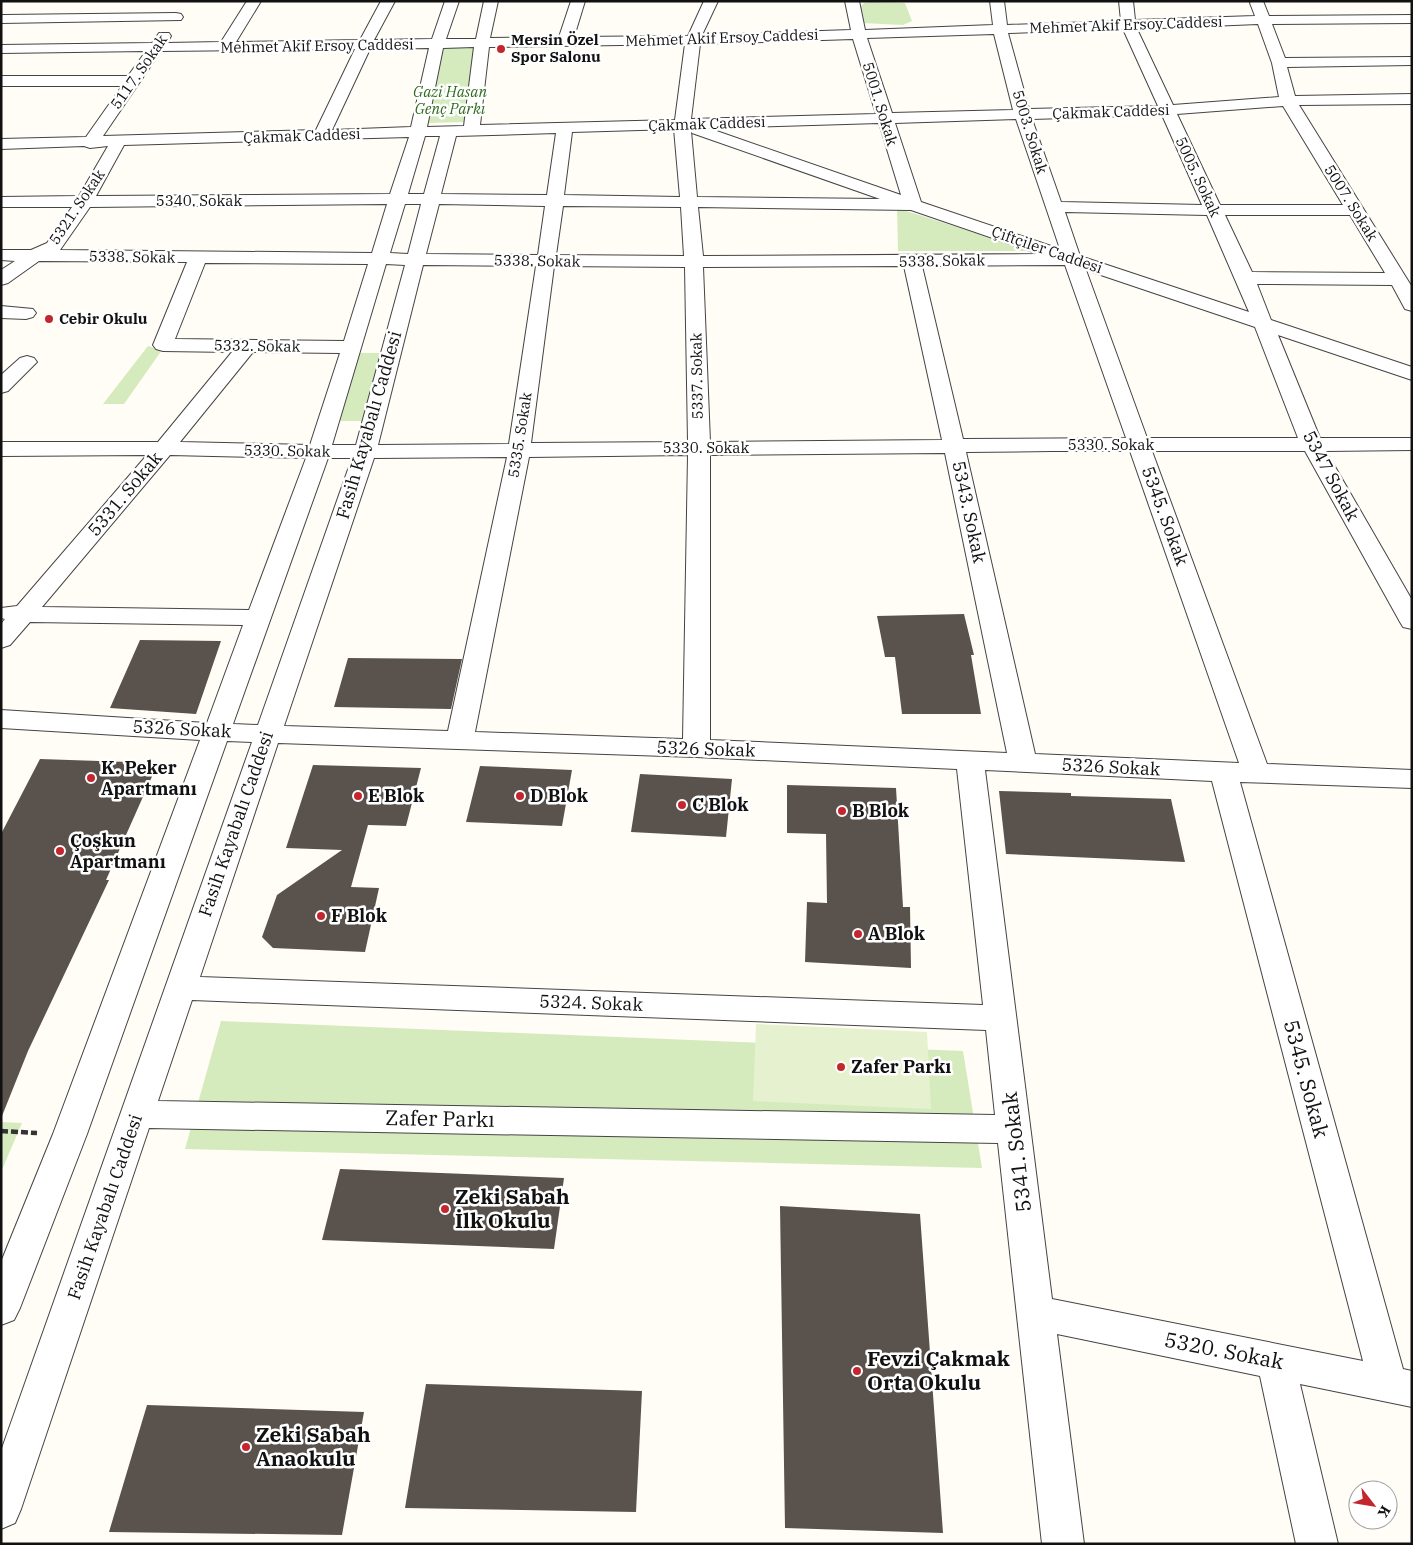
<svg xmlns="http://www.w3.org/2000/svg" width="1413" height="1545" viewBox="0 0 1413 1545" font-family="'IBM Plex Serif',serif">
  <rect width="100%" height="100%" fill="#fffdf5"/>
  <!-- green -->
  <path fill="#d5ebbd" d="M869 2 905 3 912 21 903 25 862 23 860 7 864 3Z
    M442 48H476L466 122 427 123Z
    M897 208 1033 251H898Z
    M148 346 162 350 124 404H103Z
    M354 353H385L365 421H334Z
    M221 1021 963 1051 982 1168 185 1149Z
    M1 1122 22 1123 1 1172Z"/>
  <!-- pitch -->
  <path fill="#e6f2cf" d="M756 1024 927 1032 931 1109 753 1101Z"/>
  <!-- building -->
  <path fill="#5a524d" d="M964 614 974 655H971L981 714H902L895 657H885L877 616Z
    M140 640 221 641 196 714 110 708Z
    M348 658 462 659 451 709 334 707Z
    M40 759 158 763 106 880H109L28 1051 2 1116 1 834Z
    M313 765 421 768 406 826 368 825 351 887 379 888 365 952 273 948 262 937 277 895 342 850 286 848Z
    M480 766 572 770 562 826 466 822Z
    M640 774 732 779 726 837 631 832Z
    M787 785 896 788 903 907H910L911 968 805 962 807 902 827 903 826 834 787 833Z
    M999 791 1071 793V796L1171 799 1185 862 1006 854Z
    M340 1169 564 1178 554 1249 322 1240Z
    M780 1206 920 1214 943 1533 785 1528Z
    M426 1384 642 1391 636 1512 405 1508Z
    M147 1405 364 1412 342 1535 109 1532Z"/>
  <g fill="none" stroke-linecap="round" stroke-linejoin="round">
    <defs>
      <path id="minor" d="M247 1H261L236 42 360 40 381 1H395L374 40 432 39 445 1H459L446 39H476L484 1H498L490 38 559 37 571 1H585L574 37 688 36 704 1H718L702 35 851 30 845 1H859L865 30 993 25 990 1H1004L1007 25 1121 21 1119 1H1133L1135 20 1255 16 1250 3 1251 1H1263L1269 16 1412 15V23L1272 24 1285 58 1412 57V65L1287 67 1295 96 1412 94V104L1299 105 1407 279 1412 287V311L1405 309 1392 285 1257 284 1271 320 1412 367V380L1278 335 1320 438H1412V450L1326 451 1412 600V629L1403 627 1400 622 1305 451H1152L1267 764 1412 770V788L1240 782 1403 1369 1412 1371V1407L1300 1384 1338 1544H1296L1260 1376 1057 1334 1084 1544H1042L998 1143 149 1128 21 1509 15 1523 1 1529V1451L252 742 227 741 87 1134 20 1308 14 1320 1 1325V1262L53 1134 200 740 1 728V710L207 723 243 625 30 622 10 645 1 648V624L5 619 1 618V608L17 606 147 455 1 456V442H158L232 352 163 351 156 349 153 345 187 262 39 261 8 283 1 285V270L15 261 1 260V250H31L47 243 72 207H1V197L79 196 108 146 90 148 84 146 1 149V139L86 137 122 86H1V76H128L146 51 1 53V45L152 43 159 33H169L171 36 167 43 221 42ZM1258 24 1272 63 1279 97 1173 105 1137 29ZM1123 29 1158 106 1029 109 1008 33ZM994 34 1013 110 892 113 867 38ZM853 39 876 114 691 119 700 44ZM685 44 675 120 480 125 489 47ZM474 47 464 126 427 127 443 48ZM429 48 411 127 332 130 370 49ZM355 49 316 130 103 136 161 51ZM1283 106 1343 205H1220L1177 114ZM1162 115 1202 205 1061 202 1032 119ZM1016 119 1060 249 921 202 895 123ZM879 123 901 195 708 128ZM674 129 680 197 564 195 572 132ZM691 131 692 133 880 199 697 197ZM556 133 547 195 441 194 456 136ZM425 136H440L424 194H408ZM409 137 390 194 96 196 124 145ZM387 204 372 253 60 250 90 207ZM405 204H421L408 254 390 253ZM439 204 545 206 538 255 426 254ZM563 206 681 207 684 256 556 255ZM698 207 911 210 1039 254 703 256ZM1065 212 1207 215 1249 312 1080 256ZM1225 215H1350L1385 273 1252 272ZM205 263 368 264 344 341 175 339ZM386 264 405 265 356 445H332ZM423 265 536 266 509 444 378 445ZM1065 265 1126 438 963 439 922 266ZM554 266 685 267 688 442 531 443ZM904 266 942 440 710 442 703 267ZM1086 270 1255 327 1298 438H1147ZM253 352 340 353 310 445 180 442ZM1052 451H1130L1239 763 1035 754 966 452ZM945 453 1007 753 710 740V455ZM170 455 306 458 249 610 42 607ZM688 455 683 739 475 732 529 457ZM507 457 448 731 284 726 374 458ZM328 458H352L258 725 233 724ZM278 743 696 757 957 769 983 1005 200 977ZM985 770 1212 781 1363 1361 1052 1299ZM192 1000 986 1030 995 1115 158 1101Z
        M176 13 181 14 183 17 181 20 1 23V15H4Z
        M1 306 33 309 36 313 33 317 26 319 1 318Z
        M27 356 34 358 37 362 8 391 1 393V375L20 358Z"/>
    </defs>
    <!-- minor casing -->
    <use href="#minor" stroke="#444" stroke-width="2"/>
    <!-- path -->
    <path stroke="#333" stroke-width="4.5" stroke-dasharray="7 3" stroke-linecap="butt" d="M1 1131 37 1133"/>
    <!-- minor -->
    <use href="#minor" fill="#fff" fill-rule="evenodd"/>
  </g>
  <!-- markers -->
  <g fill="#c4262e" stroke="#fff" stroke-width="2">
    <circle cx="501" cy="49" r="5"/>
    <circle cx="49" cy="319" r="5"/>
    <circle cx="91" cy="778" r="5"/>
    <circle cx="358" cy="796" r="5"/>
    <circle cx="520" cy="796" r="5"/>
    <circle cx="682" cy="805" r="5"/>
    <circle cx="842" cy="811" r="5"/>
    <circle cx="60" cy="851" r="5"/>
    <circle cx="321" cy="916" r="5"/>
    <circle cx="858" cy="934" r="5"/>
    <circle cx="841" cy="1067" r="5"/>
    <circle cx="445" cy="1209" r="5"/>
    <circle cx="857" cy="1371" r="5"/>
    <circle cx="246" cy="1447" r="5"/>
  </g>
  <g text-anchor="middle" stroke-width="5" stroke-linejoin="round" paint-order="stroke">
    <!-- far-street labels -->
    <g font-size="15" fill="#111" stroke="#fff">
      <text transform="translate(1126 25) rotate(-2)" y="5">Mehmet Akif Ersoy Caddesi</text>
      <text transform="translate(722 38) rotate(-2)" y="5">Mehmet Akif Ersoy Caddesi</text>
      <text transform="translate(317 46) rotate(-1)" y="5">Mehmet Akif Ersoy Caddesi</text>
      <text transform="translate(139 72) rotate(-55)" y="5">5117. Sokak</text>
      <text transform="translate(880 104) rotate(73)" y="5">5001. Sokak</text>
      <text transform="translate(1111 112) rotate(-2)" y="5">Çakmak Caddesi</text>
      <text transform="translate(707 124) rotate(-2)" y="5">Çakmak Caddesi</text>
      <text transform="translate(1030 132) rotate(73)" y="5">5003. Sokak</text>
      <text transform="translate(302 136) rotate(-2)" y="5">Çakmak Caddesi</text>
      <text transform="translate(1198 177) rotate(65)" y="5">5005. Sokak</text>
      <text x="199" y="206">5340. Sokak</text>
      <text transform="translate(1351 203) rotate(58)" y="5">5007. Sokak</text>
      <text transform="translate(77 207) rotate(-56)" y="5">5321. Sokak</text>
      <text transform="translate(1047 250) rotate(19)" y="5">Çiftçiler Caddesi</text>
      <text transform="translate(132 257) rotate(1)" y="5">5338. Sokak</text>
      <text transform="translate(537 261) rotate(1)" y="5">5338. Sokak</text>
      <text transform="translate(942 261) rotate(-1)" y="5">5338. Sokak</text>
      <text transform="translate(257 346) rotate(1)" y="5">5332. Sokak</text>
      <text transform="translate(697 376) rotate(-91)" y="5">5337. Sokak</text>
      <text transform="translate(520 435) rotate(-81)" y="5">5335. Sokak</text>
      <text x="1111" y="450">5330. Sokak</text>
      <text x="706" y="453">5330. Sokak</text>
      <text transform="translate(287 451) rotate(1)" y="5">5330. Sokak</text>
    </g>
    <!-- far-poi labels -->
    <g font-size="15" font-weight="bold" fill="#111" stroke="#fff" text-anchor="start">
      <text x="511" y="45">Mersin Özel<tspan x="511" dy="17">Spor Salonu</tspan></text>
      <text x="59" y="324">Cebir Okulu</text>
    </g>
    <!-- far-park labels -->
    <g font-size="15" font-style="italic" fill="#2f6b1f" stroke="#fff">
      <text x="450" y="97">Gazi Hasan<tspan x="450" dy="17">Genç Parkı</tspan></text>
    </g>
    <!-- street labels -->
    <g font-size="18" fill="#111" stroke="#fff">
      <text transform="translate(369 425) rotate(-74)" y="6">Fasih Kayabalı Caddesi</text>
      <text transform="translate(1331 476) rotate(62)" y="6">5347 Sokak</text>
      <text transform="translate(125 494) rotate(-50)" y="6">5331. Sokak</text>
      <text transform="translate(969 512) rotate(78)" y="6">5343. Sokak</text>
      <text transform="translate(1165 516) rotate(70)" y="6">5345. Sokak</text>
      <text transform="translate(182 729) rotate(3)" y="6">5326 Sokak</text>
      <text transform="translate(706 749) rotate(2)" y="6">5326 Sokak</text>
      <text transform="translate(1111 767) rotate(3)" y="6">5326 Sokak</text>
      <text transform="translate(236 824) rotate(-71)" y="6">Fasih Kayabalı Caddesi</text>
      <text transform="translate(591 1003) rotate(2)" y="6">5324. Sokak</text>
      <text transform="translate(105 1207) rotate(-71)" y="6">Fasih Kayabalı Caddesi</text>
    </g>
    <!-- poi labels -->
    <g font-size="18" font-weight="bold" fill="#111" stroke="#fff" text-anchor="start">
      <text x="101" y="774">K. Peker<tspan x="101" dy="21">Apartmanı</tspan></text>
      <text x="368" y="802">E Blok</text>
      <text x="530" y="802">D Blok</text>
      <text x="692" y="811">C Blok</text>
      <text x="852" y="817">B Blok</text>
      <text x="70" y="847">Çoşkun<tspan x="70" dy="21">Apartmanı</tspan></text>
      <text x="331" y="922">F Blok</text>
      <text x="868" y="940">A Blok</text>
      <text x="851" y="1073">Zafer Parkı</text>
    </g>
    <!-- near-street labels -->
    <g font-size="21" fill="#111" stroke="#fff">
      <text transform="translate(1306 1079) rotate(75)" y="7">5345. Sokak</text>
      <text transform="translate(440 1119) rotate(1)" y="7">Zafer Parkı</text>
      <text transform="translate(1017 1152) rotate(-97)" y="7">5341. Sokak</text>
      <text transform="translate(1224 1351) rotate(11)" y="7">5320. Sokak</text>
    </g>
    <!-- near-poi labels -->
    <g font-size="21" font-weight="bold" fill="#111" stroke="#fff" text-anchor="start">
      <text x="455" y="1204">Zeki Sabah<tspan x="455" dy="24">İlk Okulu</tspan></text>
      <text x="867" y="1366">Fevzi Çakmak<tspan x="867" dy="24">Orta Okulu</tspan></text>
      <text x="256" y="1442">Zeki Sabah<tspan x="256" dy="24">Anaokulu</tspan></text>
    </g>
  </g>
  <!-- border -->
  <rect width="1413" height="1545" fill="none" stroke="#111111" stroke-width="5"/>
  <!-- north arrow -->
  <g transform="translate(1373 1505) rotate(121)"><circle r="24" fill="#ffffff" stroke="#a0a0a0"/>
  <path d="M0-4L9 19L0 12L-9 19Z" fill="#c4262e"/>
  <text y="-8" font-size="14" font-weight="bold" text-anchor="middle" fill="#111111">K</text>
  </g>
</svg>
